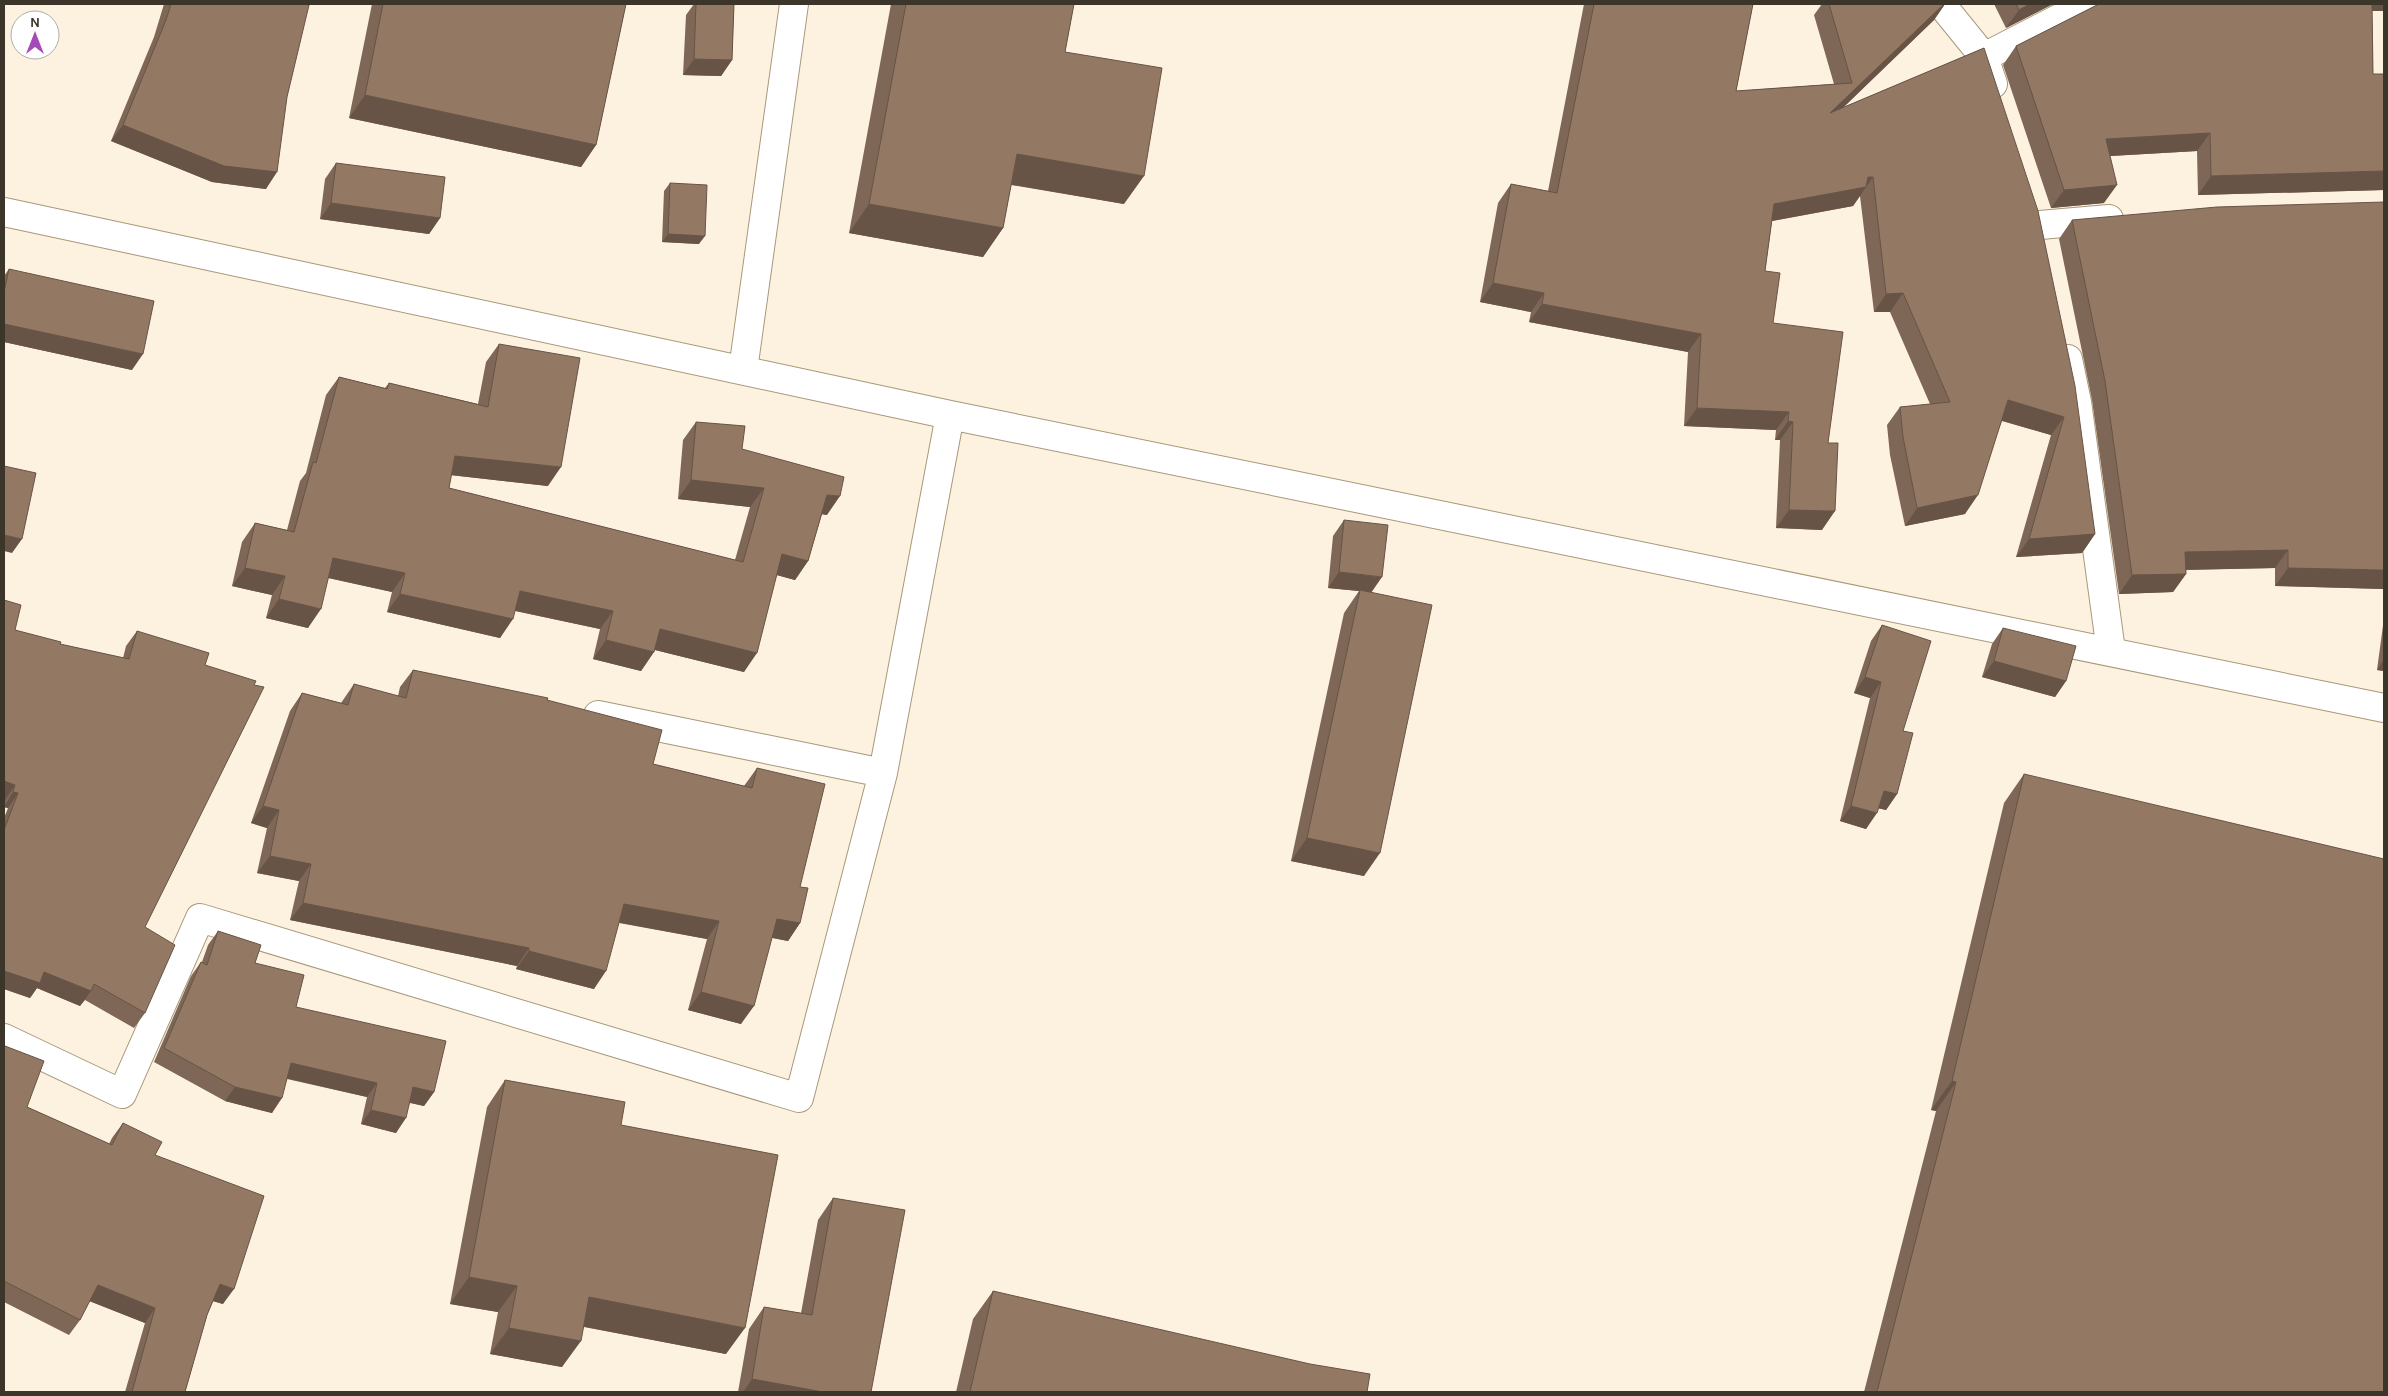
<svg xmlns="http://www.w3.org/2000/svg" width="2388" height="1396" viewBox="0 0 2388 1396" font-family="Karla,sans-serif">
  <rect width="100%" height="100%" fill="#fdf2e0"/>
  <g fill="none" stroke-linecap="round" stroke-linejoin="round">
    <defs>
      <path id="street" d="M1941 4 1984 57 1993 84
        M1984 57 2087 4
        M4 212 950 415 2384 708
        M2040 225 2109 219
        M2068 359 2077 402 2111 651
        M743 370 794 4
        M598 715 883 773 950 415
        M4 1038 122 1094 200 918 799 1098 883 773"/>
    </defs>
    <!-- street casing -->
    <use href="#street" stroke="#a8987a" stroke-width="30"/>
    <!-- street -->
    <use href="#street" stroke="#fff" stroke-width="28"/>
  </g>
  <!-- wall -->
  <path fill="#7e6756" d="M164 4H304L287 97 266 189 212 182 111 141 154 37Z
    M372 4H626L596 145 581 167 349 118Z
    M694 4H734L732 60 721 76 683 75 686 15Z
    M891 4H1074L1065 52 1124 204 1011 185 1003 228 983 257 849 233Z
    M1584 4H1753L1736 91 1834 84 1814 15 1822 4H1945L1934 20 1842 108 1984 48 2095 534 2082 553 2016 557 2051 435 2002 421 1965 514 1905 526 1890 455 1887 425 1900 407 1930 404 1890 312H1874L1860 196 1853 206 1772 221 1765 271 1773 323 1828 443 1822 530 1776 528 1780 440H1775L1776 430 1684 426 1688 352 1529 322 1531 312 1480 302 1498 203 1511 184 1548 191Z
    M1994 4H2053L2006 28Z
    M2099 4 2384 11H2372L2373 74 2384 190 2198 195 2197 151 2110 156 2104 203 2051 208 2003 65 2016 46Z
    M336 163 440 218 429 234 320 219 325 179Z
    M670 183 699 244 662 242 664 191Z
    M2072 220 2384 589 2275 586V568L2186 570V574L2173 592 2119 594 2092 400 2059 239Z
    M9 269 132 370 4 342V276Z
    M499 344 548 486 451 475 449 488 735 560 750 507 678 499 683 440 696 422 742 449 827 515 822 514 808 561 795 580 777 575 744 672 655 650 641 671 593 659 600 629 515 611 500 638 387 612 392 592 328 578 308 628 266 618 272 595 232 586 242 542 255 523 287 530 300 481 306 473 326 395 339 377 385 388 389 383 478 404 486 362Z
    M1344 520 1371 592 1364 876 1291 861 1344 613 1359 591 1328 588 1333 536Z
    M4 600 15 630 60 644 123 658 126 646 137 631 205 665 145 927V1013L134 1028 85 1000 80 1006 37 988 30 998 4 989V818L8 808 4 807 5 800H4Z
    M2384 618V671L2377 670Z
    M1882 625 1903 731 1897 794 1886 810 1878 808 1866 829 1840 821 1870 698 1854 693 1871 641Z
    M2003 628 2066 681 2055 697 1982 677 1992 644Z
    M413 670 547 700 653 764 744 786 757 768 800 887V923L788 941 772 938 741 1024 688 1010 707 939 619 923 594 989 516 969 517 966 290 920 299 881 257 873 267 828 251 823 290 711 302 693 341 703 354 684 398 696 400 687Z
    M2024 774 2384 1392H1864L1936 1111 1931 1110 2004 803Z
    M218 931 255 963 296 1007 434 1092 424 1106 410 1103 396 1133 361 1124 367 1097 287 1079 272 1113 225 1101 154 1062 191 976 201 962H202L208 945Z
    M5 1046 27 1107 109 1144 112 1138 123 1123 155 1155 223 1304 213 1301 207 1315 185 1392H125L145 1323 89 1301 80 1320 69 1335 4 1302V1048Z
    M505 1080 621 1125 726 1354 584 1327 562 1367 490 1354 498 1312 450 1304 487 1107Z
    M833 1198 871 1392H738L749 1329 764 1307 801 1313 818 1220Z
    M993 1291 1367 1392H956L973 1319Z"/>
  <!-- shaded-wall -->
  <path fill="#675446" d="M1944 4H1945L1934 20 1818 132 1830 113Z
    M2030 4H2053L2006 28 2019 10Z
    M2364 4H2384V11H2358Z
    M694 59 732 60 721 76 683 75Z
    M365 95 596 145 581 167 349 118Z
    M123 125 277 172 266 189 212 182 111 141Z
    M2210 133 2197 151 2093 157 2106 139Z
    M1017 154 1144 176 1124 204 997 182Z
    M2384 171V190L2198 195 2211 176Z
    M1868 177H1873L1853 206 1761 223 1774 204Z
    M2117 185 2104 203 2051 208 2064 190Z
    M331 203 440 218 429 234 320 219Z
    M869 204 1003 228 983 257 849 233Z
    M668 234 705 236 699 244 662 242Z
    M1493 283 1544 293 1531 312 1480 302Z
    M1903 293 1890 312H1874L1886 294Z
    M1542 304 1701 334 1688 352 1529 322Z
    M4 324 143 354 132 370 4 342Z
    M2008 400 2064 417 2051 435 1996 419Z
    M1697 408 1789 412 1776 430 1684 426Z
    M1788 421 1793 422 1780 440H1775Z
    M455 456 561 467 548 486 441 474Z
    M691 480 764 488 750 507 678 499Z
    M827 495 840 496 827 515 814 513Z
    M1978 495 1965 514 1905 526 1917 508Z
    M1789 510 1835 511 1822 530 1776 528Z
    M2095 534 2082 553 2016 557 2029 539Z
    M4 535 22 539 12 553 4 551Z
    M2288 550 2275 568 2172 570 2185 552Z
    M782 554 808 561 795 580 769 573Z
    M333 558 405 573 392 592 320 576Z
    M245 568 285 576 272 595 232 586Z
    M2288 568 2384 570V589L2275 586Z
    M1339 572 1382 577 1371 593 1360 590 1359 591 1328 588Z
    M2186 574 2173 592 2119 594 2132 575Z
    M520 591 613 611 600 629 507 609Z
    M400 594 513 619 500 638 387 612Z
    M279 599 321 609 308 628 266 618Z
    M660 629 757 653 744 672 647 648Z
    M606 640 654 652 641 671 593 659Z
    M2384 659V671L2377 670Z
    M1994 661 2066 681 2055 697 1982 677Z
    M1865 677 1881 682 1870 698 1854 693Z
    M4 781 15 785 5 800H4Z
    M1884 791 1897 794 1886 810 1873 807Z
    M13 792 18 793 8 808 4 807Z
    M263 806 279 810 267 828 251 823Z
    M1851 806 1877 813 1866 829 1840 821Z
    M1307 838 1380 853 1364 876 1291 861Z
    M270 856 311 864 299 881 257 873Z
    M303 903 529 948 517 966 290 920Z
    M624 904 719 921 707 939 611 921Z
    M777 919 800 923 788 941 764 936Z
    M529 951 606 971 594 989 516 969Z
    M4 971 44 972 91 991 80 1006 37 988 30 998 4 989Z
    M701 992 754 1006 741 1024 688 1010Z
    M291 1063 377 1083 367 1097 281 1077Z
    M1952 1081 1956 1082 1936 1111 1931 1110Z
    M235 1087 282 1098 272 1113 225 1101Z
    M413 1087 434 1092 424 1106 403 1101Z
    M371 1110 406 1118 396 1133 361 1124Z
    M469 1277 517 1286 498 1312 450 1304Z
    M220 1284 234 1289 223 1304 209 1300Z
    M98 1285 155 1308 145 1323 87 1300Z
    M589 1297 745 1328 726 1354 570 1324Z
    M509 1328 581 1341 562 1367 490 1354Z
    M752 1379 823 1392H743Z"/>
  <!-- building -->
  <path fill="#937864" stroke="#675446" d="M171 4H304L309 5 287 97 277 172 224 166 123 125 166 20Z
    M383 4H626L596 145 365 95Z
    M696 4H734L732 60 694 59Z
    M906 4H1074L1065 52 1162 68 1144 176 1017 154 1003 228 869 204Z
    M1594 4H1753L1736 91 1852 83 1829 4H1944L1830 113 1984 48 2038 211 2075 386 2095 534 2029 539 2064 417 2008 400 1978 495 1917 508 1903 437 1900 407 1950 402 1903 293 1886 294 1873 177H1868L1866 187 1774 204 1765 271 1780 273 1773 323 1843 332 1828 443H1838L1835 511 1789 510 1793 422 1788 421 1789 412 1697 408 1701 334 1542 304 1544 293 1493 283 1511 184 1557 193Z
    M2016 4H2030L2019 10Z
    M2099 4H2372L2373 74H2384V171L2211 176 2210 133 2106 139 2117 185 2064 190 2016 46Z
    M336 163 445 177 440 218 331 203Z
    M670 183 707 185 705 236 668 234Z
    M2384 202V570L2288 568V550L2185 552 2186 574 2132 575 2105 381 2072 220 2217 207Z
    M9 269 154 301 143 354 4 324V292Z
    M499 344 580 358 561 467 455 456 449 488 743 562 764 488 691 480 696 422 745 426 742 449 844 477 840 496 827 495 808 561 782 554 757 653 660 629 654 652 606 640 613 611 520 591 513 619 400 594 405 573 333 558 321 609 279 599 285 576 245 568 255 523 294 532 313 462 316 463 339 377 387 389 389 383 488 407Z
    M4 466 36 473 22 539 4 535Z
    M1344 520 1388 525 1382 577 1339 572Z
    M1360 590 1432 605 1380 853 1307 838Z
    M4 600 21 605 15 630 61 642 60 644 129 659 137 631 209 653 205 665 256 681 254 685 264 687 145 927 175 945 145 1013 94 984 91 991 44 972 40 983 4 971V830L18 793 13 792 15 785 4 781Z
    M1882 625 1931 641 1903 731 1913 733 1897 794 1884 791 1877 813 1851 806 1881 682 1865 677Z
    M2003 628 2076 646 2066 681 1994 661Z
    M413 670 548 698 547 700 662 730 653 764 752 788 757 768 825 784 800 887 808 888 800 923 777 919 754 1006 701 992 719 921 624 904 606 971 529 951V948L303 903 311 864 270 856 279 810 263 806 302 693 348 705 354 684 406 698Z
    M2024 774 2384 859V1392H1877L1956 1082 1952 1081Z
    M218 931 261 945 255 963 304 975 296 1007 446 1041 434 1092 413 1087 406 1118 371 1110 377 1083 291 1063 282 1098 235 1087 164 1048 201 962 207 965Z
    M5 1046 44 1061 27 1107 112 1145 123 1123 162 1142 155 1155 264 1196 234 1289 220 1284 207 1315 185 1392H132L155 1308 98 1285 80 1320 4 1281V1049Z
    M505 1080 625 1102 621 1125 778 1155 745 1328 589 1297 581 1341 509 1328 517 1286 469 1277Z
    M833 1198 905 1210 871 1392H823L752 1379 764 1307 812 1315Z
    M993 1291 1310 1364 1370 1374 1367 1392H970Z"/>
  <!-- border -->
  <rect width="2388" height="1396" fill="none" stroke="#3c3529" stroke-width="10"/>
  <!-- north arrow -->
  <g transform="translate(35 35)"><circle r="24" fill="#ffffff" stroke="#b1aea9"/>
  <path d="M0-4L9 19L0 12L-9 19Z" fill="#a44bb8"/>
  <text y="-8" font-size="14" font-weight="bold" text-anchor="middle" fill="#3c3529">N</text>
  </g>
</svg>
